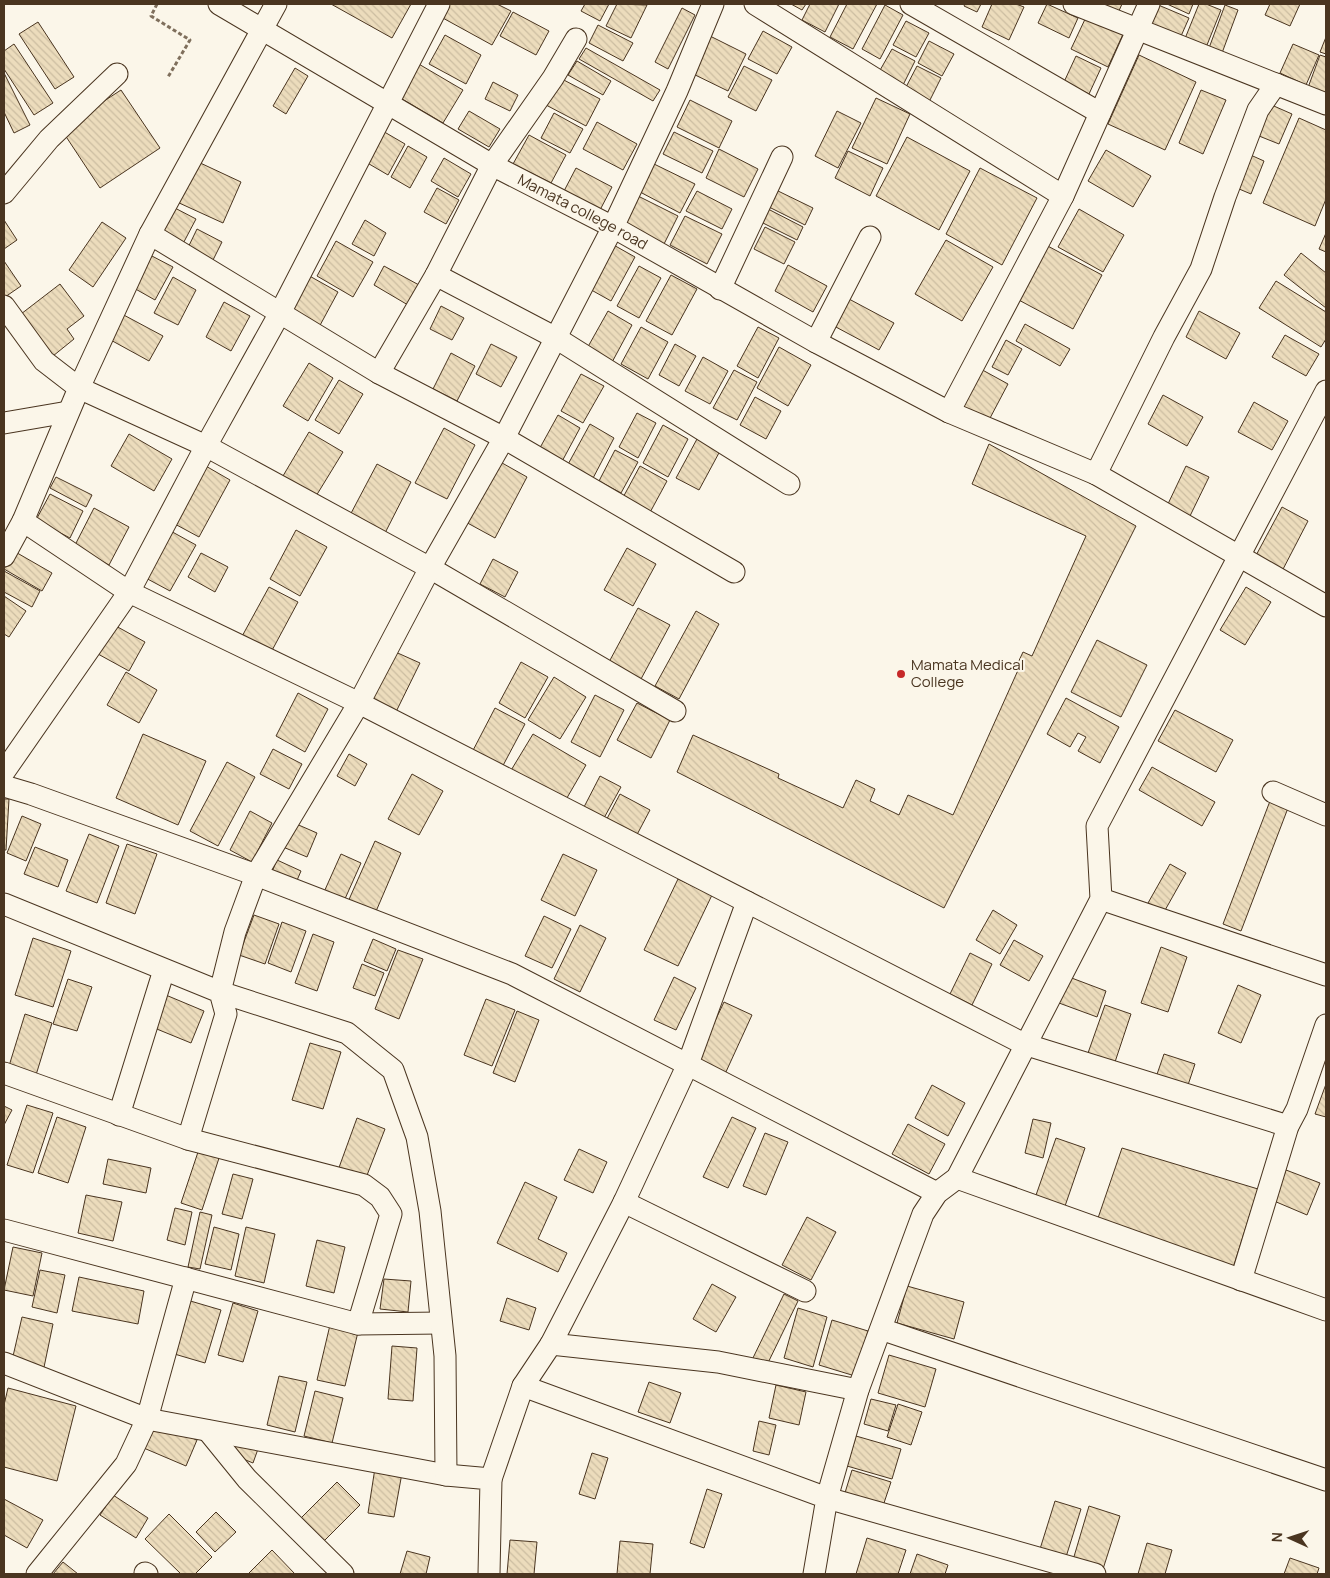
<svg xmlns="http://www.w3.org/2000/svg" width="1330" height="1578" viewBox="0 0 1330 1578" font-family="Manrope,sans-serif">
  <defs>
    <pattern id="building-back-hatch" width="6" height="6" patternUnits="userSpaceOnUse" patternTransform="scale(1.25)"><rect width="6" height="6" fill="#ecdcbc"/><path d="M-1 5l2 2M0 0l6 6M5-1l2 2" fill="none" stroke="#ccbda1"/></pattern>
  </defs>
  <rect width="100%" height="100%" fill="#fbf6e9"/>
  <!-- building -->
  <path fill="url(#building-back-hatch)" stroke="#4a3520" d="M331 4H411L392 38Z
    M448 4H497L511 11 492 45 441 17Z
    M585 4H609L600 21 581 11Z
    M617 4 647 5 631 38 606 26Z
    M791 4H806L802 10Z
    M810 4H839L825 32 802 20Z
    M847 4H877L853 49 830 37Z
    M965 4H981L977 12 964 6Z
    M992 4H1016L1024 7 1009 40 982 27Z
    M1047 4 1078 18 1069 38 1038 23Z
    M1097 4H1122L1118 13Z
    M1156 4 1189 18 1178 43 1145 28Z
    M1167 4H1193L1189 14Z
    M1199 4H1206L1221 10 1205 50 1184 41Z
    M1270 4H1300L1290 26 1265 15Z
    M885 5 903 15 880 59 862 49Z
    M1225 5 1238 10 1222 53 1209 48Z
    M682 8 695 15 668 69 655 62Z
    M513 12 549 31 536 55 500 36Z
    M1087 15 1124 32 1108 67 1071 49Z
    M906 21 929 33 916 57 893 45Z
    M38 22 74 77 55 89 19 34Z
    M598 25 633 43 623 61 589 43Z
    M763 31 792 47 777 74 748 59Z
    M706 34 746 54 728 91 687 71Z
    M445 35 481 55 466 84 429 64Z
    M1326 37V54L1320 52Z
    M929 41 954 54 942 76 918 63Z
    M14 44 53 103 34 115 4 69V51Z
    M1293 44 1319 55 1306 85 1280 73Z
    M586 48 660 90 653 101 579 59Z
    M892 49 915 61 903 85 879 72Z
    M1139 55 1196 82 1165 150 1108 124Z
    M1320 55 1326 57V101L1306 93Z
    M1076 56 1101 68 1089 94 1064 82Z
    M577 61 611 81 603 95 568 75Z
    M417 63 463 90 443 123 397 96Z
    M744 66 772 80 756 111 728 97Z
    M917 66 941 78 929 102 905 89Z
    M295 68 308 76 286 114 273 106Z
    M4 73 30 125 14 133 4 112Z
    M560 78 600 99 586 126 546 105Z
    M493 82 518 95 510 111 485 99Z
    M121 90 160 148 100 188 61 129Z
    M1201 90 1226 100 1203 154 1179 143Z
    M876 98 910 114 887 164 852 148Z
    M690 100 732 121 719 148 677 127Z
    M1267 103 1292 114 1279 144 1254 134Z
    M469 111 500 129 489 147 458 129Z
    M837 111 861 123 838 168 815 156Z
    M554 113 583 129 570 153 541 138Z
    M1299 118 1326 130V199L1315 226 1263 203Z
    M597 122 637 144 623 170 583 149Z
    M381 130 405 144 388 175 364 161Z
    M674 132 713 151 702 173 663 154Z
    M529 135 566 155 551 183 513 164Z
    M907 137 970 171 939 230 876 196Z
    M408 146 427 157 410 188 391 177Z
    M719 149 758 169 744 197 706 178Z
    M1106 150 1151 176 1133 207 1088 181Z
    M848 151 883 168 870 196 835 178Z
    M1246 153 1264 161 1251 194 1232 186Z
    M444 158 471 174 458 197 431 181Z
    M196 161 241 182 223 223 177 202Z
    M654 164 695 184 680 213 640 192Z
    M576 168 612 187 600 210 564 191Z
    M980 168 1037 198 1002 265 946 234Z
    M437 188 459 200 446 224 424 212Z
    M776 190 813 208 805 225 767 206Z
    M697 191 732 209 722 229 686 211Z
    M636 195 678 216 663 246 621 225Z
    M173 207 196 219 177 255 153 243Z
    M768 209 803 227 797 240 761 222Z
    M1079 209 1124 235 1103 272 1058 247Z
    M685 216 722 234 707 264 670 245Z
    M4 220 17 240 4 249Z
    M365 220 386 233 374 256 352 244Z
    M102 222 126 238 93 287 69 270Z
    M765 227 795 242 784 264 754 249Z
    M197 229 222 242 207 272 182 260Z
    M1326 233V252L1319 249Z
    M946 240 993 267 962 321 915 294Z
    M336 241 373 262 353 297 317 276Z
    M610 243 635 257 611 301 586 287Z
    M1044 244 1102 275 1073 329 1015 298Z
    M1301 253 1326 273V308L1284 275Z
    M150 255 173 267 155 300 132 287Z
    M4 261 21 286 5 297 4 294Z
    M788 265 827 286 813 312 775 291Z
    M384 266 419 285 408 305 374 285Z
    M639 266 661 278 639 318 617 306Z
    M306 274 338 292 318 329 285 311Z
    M671 275 697 289 672 335 646 321Z
    M173 277 196 290 178 325 154 313Z
    M1276 281 1326 312V339L1321 347 1259 308Z
    M60 284 84 316 67 329 74 339 53 356 21 314Z
    M849 299 894 323 879 350 834 326Z
    M224 302 250 316 231 351 206 337Z
    M441 306 464 318 452 340 430 329Z
    M608 311 632 325 610 366 585 352Z
    M1199 311 1240 333 1226 359 1186 337Z
    M120 313 163 336 149 361 107 338Z
    M1025 324 1070 349 1060 366 1016 341Z
    M641 327 668 342 648 379 621 364Z
    M758 327 779 338 758 378 737 366Z
    M1285 335 1319 354 1306 376 1272 357Z
    M1006 340 1022 349 1008 375 992 367Z
    M491 344 517 357 501 387 476 374Z
    M675 344 696 356 679 386 659 375Z
    M779 347 811 365 788 406 757 388Z
    M451 353 475 366 457 401 433 389Z
    M703 357 728 371 710 404 685 391Z
    M309 363 333 378 308 421 283 406Z
    M977 367 1008 384 989 420 958 404Z
    M734 370 757 382 737 420 713 408Z
    M581 374 604 386 583 423 561 411Z
    M339 380 363 394 339 434 315 420Z
    M1163 395 1203 417 1187 446 1148 424Z
    M755 397 781 411 766 439 740 425Z
    M1254 402 1288 421 1272 450 1238 432Z
    M637 413 656 423 638 458 619 447Z
    M558 415 580 428 559 467 536 455Z
    M590 424 614 438 591 482 566 468Z
    M663 425 688 439 668 477 643 463Z
    M444 428 475 445 447 499 415 483Z
    M309 432 343 452 313 501 280 481Z
    M129 434 172 459 154 491 111 466Z
    M697 439 720 451 699 490 676 478Z
    M989 444 1136 526 944 908 677 772 693 735 779 774 778 778 843 808 856 780 875 789 870 801 899 815 908 795 953 815 1019 668 1016 667 1023 652 1032 656 1086 536 972 484Z
    M615 450 638 462 621 493 599 481Z
    M495 459 527 477 495 538 462 520Z
    M377 464 411 482 383 537 348 519Z
    M204 465 230 480 199 537 173 523Z
    M640 466 667 481 647 518 620 503Z
    M1186 466 1209 477 1189 518 1167 506Z
    M56 477 92 495 86 507 50 488Z
    M50 494 83 511 70 538 36 520Z
    M1282 507 1308 521 1280 575 1253 561Z
    M94 508 129 527 109 565 74 547Z
    M167 529 196 545 170 591 142 576Z
    M296 530 327 547 300 596 270 579Z
    M627 548 656 564 633 606 604 590Z
    M12 550 52 573 42 591 4 569Z
    M201 553 228 567 215 592 188 577Z
    M493 559 518 572 505 597 480 584Z
    M4 571 40 591 32 607 4 592Z
    M269 587 298 602 269 656 240 640Z
    M1246 587 1271 602 1245 645 1220 630Z
    M4 596 26 611 9 637 4 634Z
    M638 608 670 625 641 679 609 662Z
    M696 611 719 624 679 699 655 686Z
    M114 625 145 642 129 671 98 654Z
    M1097 640 1147 665 1121 717 1071 692Z
    M391 650 420 663 393 718 364 704Z
    M521 662 548 677 525 718 499 703Z
    M126 672 157 690 139 723 107 705Z
    M554 677 586 697 560 739 528 720Z
    M298 693 328 709 305 752 276 736Z
    M595 695 624 710 600 757 571 742Z
    M1066 698 1119 727 1100 763 1078 751 1086 737 1078 733 1070 747 1047 734Z
    M637 703 670 720 651 758 617 740Z
    M495 708 525 724 498 775 468 760Z
    M1175 710 1233 740 1216 772 1158 741Z
    M143 734 206 761 178 825 116 798Z
    M533 734 586 765 564 803 510 772Z
    M273 749 302 764 289 789 260 774Z
    M349 754 367 764 355 786 337 776Z
    M227 762 255 777 218 846 190 831Z
    M1152 767 1215 802 1202 826 1139 790Z
    M412 774 443 791 419 835 388 819Z
    M600 776 621 787 604 818 584 807Z
    M620 794 650 810 631 846 601 830Z
    M4 799H9L6 850H4Z
    M1270 801 1288 808 1241 931 1223 924Z
    M250 811 272 823 252 862 230 850Z
    M22 816 41 824 26 861 7 853Z
    M294 823 317 833 307 857 283 847Z
    M89 834 119 846 97 903 66 891Z
    M375 841 401 853 374 916 347 904Z
    M127 844 157 854 135 914 106 903Z
    M35 847 68 860 58 887 24 874Z
    M341 854 361 863 344 901 324 892Z
    M563 854 597 870 575 916 541 900Z
    M277 860 301 871 295 885 271 874Z
    M1170 864 1186 873 1164 912 1148 903Z
    M678 879 712 895 678 966 644 950Z
    M993 910 1017 925 1000 954 976 940Z
    M254 915 279 924 265 964 239 955Z
    M544 916 571 929 552 968 525 956Z
    M282 922 306 931 291 972 268 963Z
    M580 925 606 938 580 992 554 979Z
    M313 934 334 942 317 991 295 983Z
    M33 938 71 951 53 1007 15 995Z
    M373 939 396 949 387 971 364 961Z
    M1014 940 1043 956 1029 981 1000 965Z
    M1161 947 1187 957 1168 1012 1141 1003Z
    M398 950 423 959 399 1019 375 1009Z
    M970 953 992 964 972 1005 950 994Z
    M362 964 384 973 375 996 353 988Z
    M674 977 696 988 676 1030 654 1020Z
    M1069 977 1106 991 1097 1017 1059 1003Z
    M68 979 92 987 77 1031 53 1024Z
    M1238 985 1261 995 1241 1043 1218 1033Z
    M161 993 204 1011 191 1043 147 1025Z
    M486 999 515 1010 492 1066 464 1055Z
    M724 1002 752 1015 725 1074 696 1061Z
    M1105 1005 1131 1014 1115 1062 1088 1053Z
    M517 1011 539 1020 515 1082 493 1073Z
    M25 1014 52 1023 36 1075 9 1066Z
    M310 1043 341 1052 323 1109 292 1100Z
    M1164 1054 1195 1064 1185 1094 1154 1083Z
    M1326 1084V1117L1315 1114Z
    M932 1085 965 1103 948 1136 915 1118Z
    M27 1105 53 1113 33 1173 7 1165Z
    M4 1106 12 1110 4 1125Z
    M57 1117 86 1127 68 1183 38 1173Z
    M732 1117 756 1128 728 1188 703 1177Z
    M357 1118 385 1129 364 1183 337 1173Z
    M1033 1119 1051 1123 1043 1158 1025 1153Z
    M908 1124 945 1144 929 1174 892 1154Z
    M765 1133 788 1142 766 1195 743 1186Z
    M1056 1138 1085 1148 1064 1209 1035 1198Z
    M200 1146 221 1152 202 1210 181 1203Z
    M1122 1148 1258 1189 1233 1268 1097 1221Z
    M579 1149 607 1162 593 1193 564 1180Z
    M108 1159 151 1168 146 1193 103 1184Z
    M1286 1170 1320 1183 1307 1215 1274 1201Z
    M233 1174 253 1179 242 1219 222 1214Z
    M525 1182 557 1197 538 1239 567 1253 558 1272 497 1243Z
    M86 1195 122 1202 113 1241 78 1233Z
    M175 1208 192 1212 185 1245 167 1240Z
    M200 1212 212 1215 200 1269 188 1267Z
    M807 1217 836 1232 811 1280 782 1265Z
    M214 1227 239 1234 231 1270 205 1264Z
    M246 1227 275 1234 264 1283 235 1276Z
    M317 1240 345 1247 334 1293 306 1286Z
    M13 1247 42 1253 33 1296 4 1290Z
    M40 1270 65 1275 57 1313 32 1307Z
    M79 1277 144 1291 138 1324 72 1311Z
    M384 1279 411 1281 408 1312 380 1309Z
    M712 1284 736 1297 716 1332 693 1319Z
    M907 1286 964 1302 954 1339 897 1323Z
    M784 1294 798 1301 765 1369 751 1362Z
    M507 1298 536 1308 529 1330 500 1321Z
    M187 1300 221 1310 205 1363 171 1353Z
    M233 1303 258 1311 243 1362 218 1355Z
    M798 1308 827 1317 813 1367 784 1358Z
    M22 1317 53 1324 43 1372 11 1365Z
    M832 1320 868 1331 855 1376 819 1365Z
    M330 1325 358 1332 345 1386 317 1380Z
    M392 1346 417 1348 413 1401 388 1399Z
    M889 1355 936 1369 925 1407 878 1393Z
    M279 1376 307 1382 295 1432 267 1425Z
    M649 1382 681 1393 670 1423 638 1412Z
    M776 1385 806 1392 799 1425 769 1418Z
    M8 1388 76 1406 57 1481 4 1467V1405Z
    M315 1391 343 1398 332 1443 304 1436Z
    M871 1399 896 1405 888 1431 864 1424Z
    M898 1404 922 1412 911 1445 887 1437Z
    M150 1420 197 1440 186 1466 139 1446Z
    M759 1421 776 1425 769 1455 753 1451Z
    M856 1436 901 1449 892 1479 847 1466Z
    M237 1440 258 1449 253 1463 231 1454Z
    M592 1453 608 1458 595 1499 579 1494Z
    M375 1468 402 1473 394 1517 368 1513Z
    M852 1470 891 1482 882 1509 844 1496Z
    M337 1482 360 1505 324 1541 301 1518Z
    M707 1489 722 1494 704 1548 690 1543Z
    M113 1495 148 1518 136 1538 100 1515Z
    M4 1499 43 1520 27 1548 4 1535Z
    M1055 1501 1081 1509 1066 1557 1040 1549Z
    M1089 1506 1120 1516 1103 1569 1073 1560Z
    M216 1512 236 1532 215 1552 196 1532Z
    M169 1514 212 1557 195 1574H181L145 1539Z
    M867 1538 906 1550 898 1574H856Z
    M510 1540 537 1542 534 1574H507Z
    M620 1541 653 1544 650 1574H617Z
    M1147 1543 1172 1550 1165 1574H1138Z
    M272 1550 295 1574H248Z
    M407 1551 430 1557 426 1574H400Z
    M917 1554 948 1565 945 1574H910Z
    M1290 1558 1319 1568 1317 1574H1284Z
    M63 1562 78 1574H53Z"/>
  <g fill="none" stroke-linecap="round" stroke-linejoin="round">
    <defs>
      <g id="minor">
        <path id="s1" d="M219 4 492 165 613 227 816 342 949 412 1096 474 1326 606"/>
        <path d="M276 4 150 234 79 388 206 446 430 568 675 711"/>
        <path d="M755 4 1063 196"/>
        <path d="M911 4 1100 113"/>
        <path d="M1074 4 1326 104"/>
        <path d="M4 193 49 139 117 74"/>
        <path d="M150 234 379 373 504 438 734 572"/>
        <path d="M436 275 556 338 789 484"/>
        <path d="M720 289 782 157"/>
        <path d="M4 306 44 361 79 388 23 521 129 592 359 703 1024 1044 1288 1126"/>
        <path d="M816 342 870 237"/>
        <path d="M379 373 436 275 492 165 553 78 576 39"/>
        <path d="M949 412 1063 196 1149 4"/>
        <path d="M4 423 68 412"/>
        <path d="M1096 474 1164 337 1201 269 1225 197 1258 110 1276 84"/>
        <path d="M4 556 23 521"/>
        <path d="M4 772 129 592 206 446 281 311 439 4"/>
        <path d="M4 786 31 794 256 875 512 974 937 1193"/>
        <path d="M1273 792 1326 815"/>
        <path d="M1101 899 1326 975"/>
        <path d="M4 904 220 992 226 1014 188 1139"/>
        <path d="M4 1073 188 1139 364 1185 380 1197 391 1214 358 1324"/>
        <path d="M119 1115 164 970"/>
        <path d="M957 1178 1326 1310"/>
        <path d="M624 1202 805 1291"/>
        <path d="M4 1230 358 1324 441 1323"/>
        <path d="M1241 1280 1288 1126 1297 1109 1326 1025"/>
        <path d="M881 1329 1326 1480"/>
        <path d="M551 1344 718 1362 858 1390"/>
        <path d="M4 1363 147 1419 446 1475 491 1479 489 1574"/>
        <path d="M523 1386 827 1498 814 1574"/>
        <path d="M208 1431 247 1479 343 1574"/>
        <path d="M446 1475 445 1356 430 1211 417 1137 393 1070 347 1033 220 992 235 932 256 875 359 703 430 568 504 438 613 227 677 91 713 4"/>
        <path d="M491 1479 523 1386 551 1344 624 1202 688 1064 747 902"/>
        <path d="M145 1573 147 1574"/>
        <path d="M37 1574 126 1464 147 1419 186 1278"/>
        <path d="M1095 1574 827 1498 858 1390 923 1214 937 1193 957 1178 1101 899 1097 826 1326 391"/>
      </g>
    </defs>
    <!-- minor casing -->
    <use href="#minor" stroke="#4a3520" stroke-width="23"/>
    <!-- path -->
    <path stroke="#7f6f5c" stroke-width="3" stroke-dasharray="4 2.5" stroke-linecap="butt" d="M157 4 151 16 190 40 168 77"/>
    <!-- minor -->
    <use href="#minor" stroke="#fbf6e9" stroke-width="21"/>
  </g>
  <!-- markers -->
  <circle fill="#c62828" stroke="#fbf6e9" stroke-width="2" cx="901" cy="674" r="5"/>
  <g text-anchor="middle" stroke-width="4" stroke-linejoin="round" paint-order="stroke">
    <!-- street labels -->
    <g font-size="15" fill="#4a3520" stroke="#fbf6e9">
      <text dy="5" stroke="none"><textPath href="#s1" startOffset="419">Mamata college road</textPath></text>
    </g>
    <!-- poi labels -->
    <g font-size="15" fill="#4a3520" stroke="#fbf6e9" text-anchor="start">
      <text x="911" y="670">Mamata Medical<tspan x="911" dy="17">College</tspan></text>
    </g>
  </g>
  <!-- border -->
  <rect width="1330" height="1578" fill="none" stroke="#4a3520" stroke-width="10"/>
  <!-- north arrow -->
  <g transform="translate(1290 1538) rotate(273)" stroke="#fbf6e9" stroke-width="4" paint-order="stroke">
  <path d="M0-4L9 19L0 12L-9 19Z" fill="#4a3520"/>
  <text y="-8" font-size="14" font-weight="bold" text-anchor="middle" fill="#4a3520">N</text>
  </g>
</svg>
